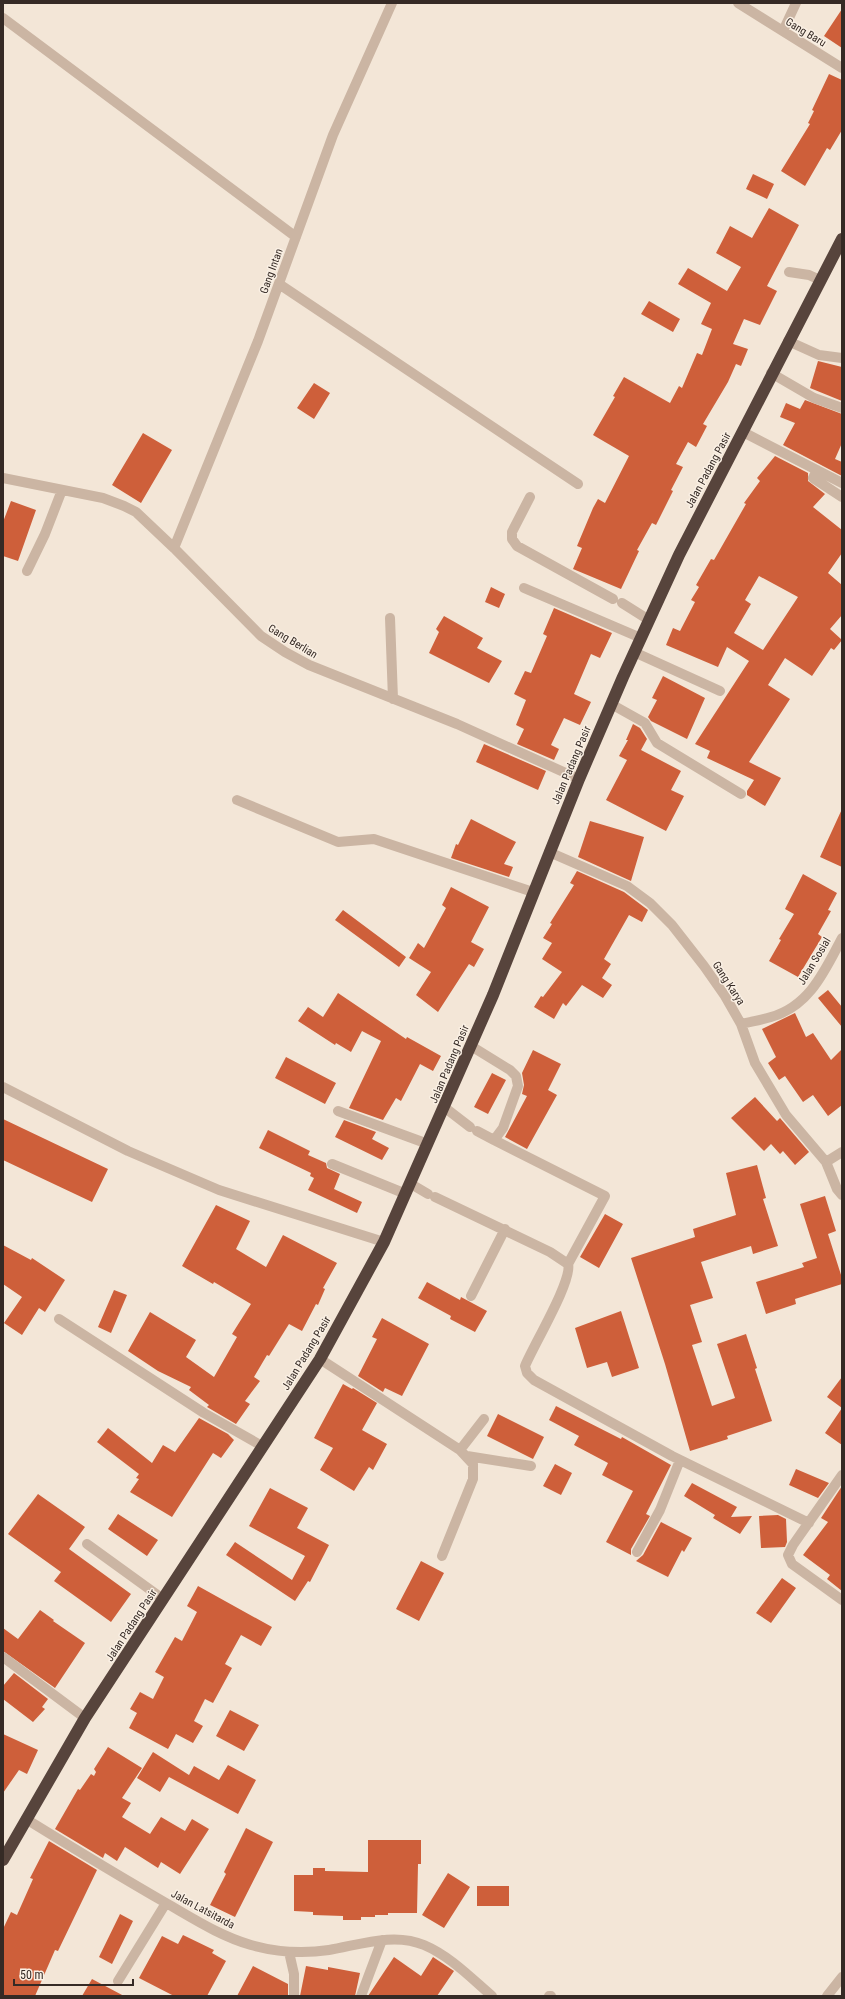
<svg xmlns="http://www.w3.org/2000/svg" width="845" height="1999" viewBox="0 0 845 1999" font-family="'Roboto Condensed',sans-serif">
  <rect width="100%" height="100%" fill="#f3e6d7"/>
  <!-- building -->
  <path fill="#ce5f3a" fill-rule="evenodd" d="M842 9V48L824 36Z
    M829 74 842 80V130L830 150 827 148 805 186 781 171 810 124 808 123 814 111 812 110Z
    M753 174 774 184 767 199 746 189Z
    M769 208 799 225 767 286 777 291 760 325 744 319 733 344 748 349 741 366 736 364 728 382 703 424 707 426 696 447 688 442 676 464 683 467 671 490 673 491 656 525 652 523 637 550 639 551 621 589 573 569 582 548 577 546 593 508 598 499 605 503 629 456 593 435 615 397 613 396 624 377 670 403 679 386 682 388 697 353 702 355 712 329 701 324 711 303 678 284 688 268 727 291 741 267 716 253 730 226 752 238Z
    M649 301 680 319 673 332 641 314Z
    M818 361 842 367V401L810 388Z
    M314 383 330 393 314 419 297 408Z
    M805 400 842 414V443L835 459 842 462V476L783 445 795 423 780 417 786 403 800 409Z
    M143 433 172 450 141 503 112 485Z
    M775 456 808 473V481L825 494 813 507 842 530V553L828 573 842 585V615L830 629 842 640 834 650 831 648 812 676 785 658 768 685 790 699 749 762 781 778 765 806 747 795V791L754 780 707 758 710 751 695 744 749 661 727 647 718 667 666 645 673 628 680 631 695 602 691 600 699 587 696 585 711 559 714 560 746 504 744 503 760 481 757 478ZM759 576 798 597 763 650 734 633 751 604 745 600Z
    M11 501 36 510 18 561 3 556V522Z
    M491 587 505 594 499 608 485 602Z
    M554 608 612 633 600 658 591 654 574 694 591 702 580 725 564 718 551 745 559 749 554 760 517 744 524 729 516 725 526 700 514 694 525 671 531 673 547 636 543 634Z
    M444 616 483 638 477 648 502 661 489 683 429 653 439 632 436 629Z
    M663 676 705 698 687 739 651 721 648 717 657 700 652 698Z
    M633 724 640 728 647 739 641 750 681 771 671 790 684 796 666 831 606 800 627 760 619 756 628 740H626Z
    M484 744 546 771 538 790 476 762Z
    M842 809V867L820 857Z
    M471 819 516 842 504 864 513 867 509 877 451 858 456 844 458 845Z
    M590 821 644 837 631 881 578 857Z
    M577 871 624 892 648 910 642 922 629 915 604 959 611 964 602 978 612 985 603 998 582 985 566 1006 563 1003 554 1019 534 1007 541 996 543 997 562 972 542 959 552 943 543 938 552 924 550 923 574 885 570 883Z
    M803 874 837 893 828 910 831 911 818 934 822 937 798 977 769 961 781 940 779 939 794 914 785 909Z
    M451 887 489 907 471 942 484 949 474 967 469 964 438 1012 416 995 431 972 409 958 418 943 424 948 446 908 442 905Z
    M343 910 406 957 399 967 335 920Z
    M828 990 842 1007V1027L818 998Z
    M338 993 406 1039 407 1037 441 1056 433 1071 420 1064 401 1101 396 1098 383 1120 349 1108 381 1041 362 1031 351 1052 336 1043 335 1045 298 1021 308 1007 323 1017Z
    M795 1013 806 1037 813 1033 831 1060 842 1049V1105L828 1116 813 1095 803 1102 785 1076 779 1080 768 1063 776 1057 762 1029Z
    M533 1050 561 1064 548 1090 557 1095 527 1149 505 1137 527 1096 522 1094 524 1085 522 1073Z
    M286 1057 336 1083 325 1104 275 1078Z
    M492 1073 506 1080 488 1114 474 1107Z
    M755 1097 777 1121 780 1118 809 1152 795 1165 783 1151 780 1154 771 1144 764 1151 731 1118Z
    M3 1119 108 1169 92 1202 3 1160Z
    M344 1120 376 1132 372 1139 389 1148 382 1160 335 1137Z
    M268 1130 310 1151 308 1155 326 1163 327 1168 340 1174 334 1189 362 1202 357 1213 308 1190 314 1178 310 1176 311 1173 259 1148Z
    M757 1165 766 1198 763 1199 778 1246 753 1254 751 1246 701 1262 713 1298 690 1305 702 1342 692 1345 712 1406 735 1398 717 1344 746 1334 757 1368 755 1369 772 1421 727 1436 728 1439 690 1451 665 1364 631 1258 695 1237 693 1229 736 1215 726 1173Z
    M825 1196 836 1231 828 1234 842 1278V1284L795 1299 796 1304 766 1314 756 1282 804 1267 802 1263 817 1258 800 1204Z
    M216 1205 250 1221 236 1249 266 1267 283 1235 337 1263 323 1288 325 1289 318 1305 316 1304 302 1331 289 1324 269 1356 267 1355 254 1377 260 1381 245 1401 250 1404 236 1424 207 1407 209 1405 189 1390 191 1387 158 1371 128 1351 150 1312 196 1340 186 1357 214 1377 237 1337 232 1334 251 1304 214 1282 213 1284 182 1266Z
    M605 1214 623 1224 599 1268 580 1257Z
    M3 1245 31 1260 32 1258 65 1280 45 1312 39 1308 22 1335 4 1323 22 1297 3 1284Z
    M427 1282 460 1300 461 1297 487 1311 475 1332 450 1319 451 1316 418 1298Z
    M114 1290 127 1295 111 1333 98 1327Z
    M621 1311 639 1368 612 1377 607 1362 587 1368 575 1328Z
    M382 1318 429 1344 402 1396 385 1388 383 1392 358 1376 377 1339 372 1337Z
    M842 1377V1445L825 1433 842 1408 827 1397Z
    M343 1384 352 1389 353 1388 377 1403 362 1430 387 1444 373 1470 369 1467 354 1491 320 1470 333 1448 314 1438Z
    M556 1406 621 1439 622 1437 671 1465 646 1514 650 1516 631 1549V1555L606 1542 633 1491 602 1475 608 1463 574 1445 579 1436 549 1420Z
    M498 1414 544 1437 533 1459 487 1436Z
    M199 1418 228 1434 234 1440 221 1458 213 1453 172 1517 130 1492 139 1479 136 1478 139 1474 97 1442 108 1428 152 1463 163 1445 175 1452Z
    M555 1464 572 1473 561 1495 543 1486Z
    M796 1469 829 1483 818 1498 789 1485Z
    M692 1483 737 1507 731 1517 752 1516 740 1534 713 1518 715 1515 684 1496Z
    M842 1486V1591L827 1579 830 1575 803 1555 828 1522 821 1518Z
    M270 1488 308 1508 297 1528 329 1545 310 1582 308 1581 295 1601 226 1555 235 1542 292 1580 305 1556 249 1526Z
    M38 1494 85 1527 69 1549 131 1594 111 1622 54 1581 61 1572 8 1534Z
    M118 1514 158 1540 147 1556 108 1529Z
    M778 1515 786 1519 787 1542 785 1547 761 1548 759 1516Z
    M661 1522 692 1538 684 1552 682 1550 668 1577 636 1561 643 1555Z
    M421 1561 444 1573 419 1621 396 1609Z
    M782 1578 796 1588 771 1623 756 1613Z
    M198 1586 272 1627 261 1646 241 1635 225 1664 232 1668 213 1703 205 1699 194 1721 203 1726 193 1743 176 1734 168 1749 129 1728 137 1713 130 1709 140 1692 153 1699 164 1677 155 1672 175 1637 182 1641 197 1612 187 1606Z
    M40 1610 54 1620 53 1621 85 1643 55 1688 3 1651V1628L18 1639Z
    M14 1673 48 1699 42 1707 45 1709 33 1722 3 1699V1686Z
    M230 1710 259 1725 244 1751 216 1736Z
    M3 1734 38 1750 27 1774 19 1770 3 1793Z
    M108 1747 142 1768 122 1798 131 1803 122 1817 150 1834 161 1817 185 1831 192 1819 209 1829 180 1874 161 1862 158 1868 125 1847 117 1861 105 1853 103 1858 55 1829 78 1789 80 1790 91 1774 94 1776 96 1772 94 1769Z
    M153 1752 189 1775 194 1766 219 1780 228 1765 256 1780 238 1814 169 1777 160 1792 137 1778Z
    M246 1828 273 1842 235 1917 210 1905 226 1874 224 1872Z
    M368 1840H421V1864H418L417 1913H388V1915H375V1917H361V1920H343V1916L313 1915V1912L294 1911V1875H313V1868H325V1871L368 1872Z
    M49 1841 97 1870 58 1951 55 1950 35 1996H3V1929L11 1912 17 1915 33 1879 30 1878Z
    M448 1873 470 1887 444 1928 422 1915Z
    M477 1886H509V1906H477Z
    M120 1914 133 1921 112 1964 99 1957Z
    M183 1935 214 1950 212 1953 226 1961 207 1996H174L139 1978 162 1936 178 1944Z
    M394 1957 421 1976 433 1957 454 1971 437 1996H368Z
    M253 1966 288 1984V1996H237Z
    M306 1966 328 1970V1967L360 1973 355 1996H300Z
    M92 1979 124 1996H82Z"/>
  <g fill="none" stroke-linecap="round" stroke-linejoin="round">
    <!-- minor -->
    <path stroke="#cbb5a3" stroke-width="10" d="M738 3 842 68
      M3 18 296 237
      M783 31 796 3
      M789 272 809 275 820 280
      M279 284 578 484
      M788 341 819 355 842 358
      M771 373 814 398 842 408
      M743 432 842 483
      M817 470 813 478 842 497
      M3 478 103 498 124 506 136 512 174 548 261 636 285 652 309 665 457 724 579 779
      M530 497 512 532V539L517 546 613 599
      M174 548 258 341 333 135 392 3
      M27 571 45 534 62 490
      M524 588 641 638
      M622 603 649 620
      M390 618 393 699
      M634 652 720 691
      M611 704 645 723 657 743 741 794
      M237 800 338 842 374 839 533 892
      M549 852 627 886 650 903 672 925 704 966 725 996 741 1024 755 1063 786 1115 826 1162 842 1152
      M741 1024C751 1022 761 1020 771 1017 810 1006 825 970 842 938
      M471 1046 510 1070 516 1076 518 1086 503 1128 494 1140 477 1131
      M3 1087 128 1151 219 1190 384 1242
      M444 1107 470 1127
      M338 1111 428 1144
      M494 1140 605 1196 568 1264
      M826 1162 837 1189 842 1195
      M332 1164 406 1194
      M411 1184 428 1194
      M435 1197 550 1252 568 1264C573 1280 533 1346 525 1366L527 1373 534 1380 672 1456 809 1523
      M471 1296 505 1229
      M59 1319 204 1413 262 1446
      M320 1359 460 1450 473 1464V1479L442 1556
      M460 1450 484 1419
      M467 1456 531 1466
      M842 1475 793 1545 788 1555 792 1564 842 1600
      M87 1544 163 1599
      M637 1552 660 1510 680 1460
      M3 1657 85 1718
      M26 1819C73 1848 119 1876 166 1903 194 1919 220 1936 251 1945 276 1952 302 1954 329 1950 359 1945 394 1932 424 1945 450 1956 471 1978 492 1996
      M289 1952 294 1974V1996
      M118 1981 166 1903
      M361 1996 382 1940
      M549 1996H551
      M827 1996 842 1977"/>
    <!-- highway -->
    <path stroke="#57443c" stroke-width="12" d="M3 1860 85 1718 320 1359 384 1242 493 995 579 779 623 677 679 555 842 239"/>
  </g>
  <g text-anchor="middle" stroke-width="3" stroke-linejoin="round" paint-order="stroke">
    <!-- street labels -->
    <g font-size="11" fill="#352a25" stroke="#faf0e4">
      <text transform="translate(806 32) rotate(31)" y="4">Gang Baru</text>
      <text transform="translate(271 271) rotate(-70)" y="4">Gang Intan</text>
      <text transform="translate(708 470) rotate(-62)" y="4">Jalan Padang Pasir</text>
      <text transform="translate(293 641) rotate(31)" y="4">Gang Berlian</text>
      <text transform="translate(571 765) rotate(-67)" y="4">Jalan Padang Pasir</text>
      <text transform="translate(814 961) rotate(-59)" y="4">Jalan Sosial</text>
      <text transform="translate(729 983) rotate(57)" y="4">Gang Karya</text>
      <text transform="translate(449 1064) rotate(-67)" y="4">Jalan Padang Pasir</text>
      <text transform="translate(306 1353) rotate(-59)" y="4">Jalan Padang Pasir</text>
      <text transform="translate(131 1625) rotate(-57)" y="4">Jalan Padang Pasir</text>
      <text transform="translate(203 1909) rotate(28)" y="4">Jalan Latsitarda</text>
    </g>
  </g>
  <!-- border -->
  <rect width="845" height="1999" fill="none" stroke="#352a25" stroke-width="8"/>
  <!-- scale -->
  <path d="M14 1979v6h119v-6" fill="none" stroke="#352a25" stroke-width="2"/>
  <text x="20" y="1979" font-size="12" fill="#352a25" stroke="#faf0e4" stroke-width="3" paint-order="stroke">50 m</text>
</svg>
